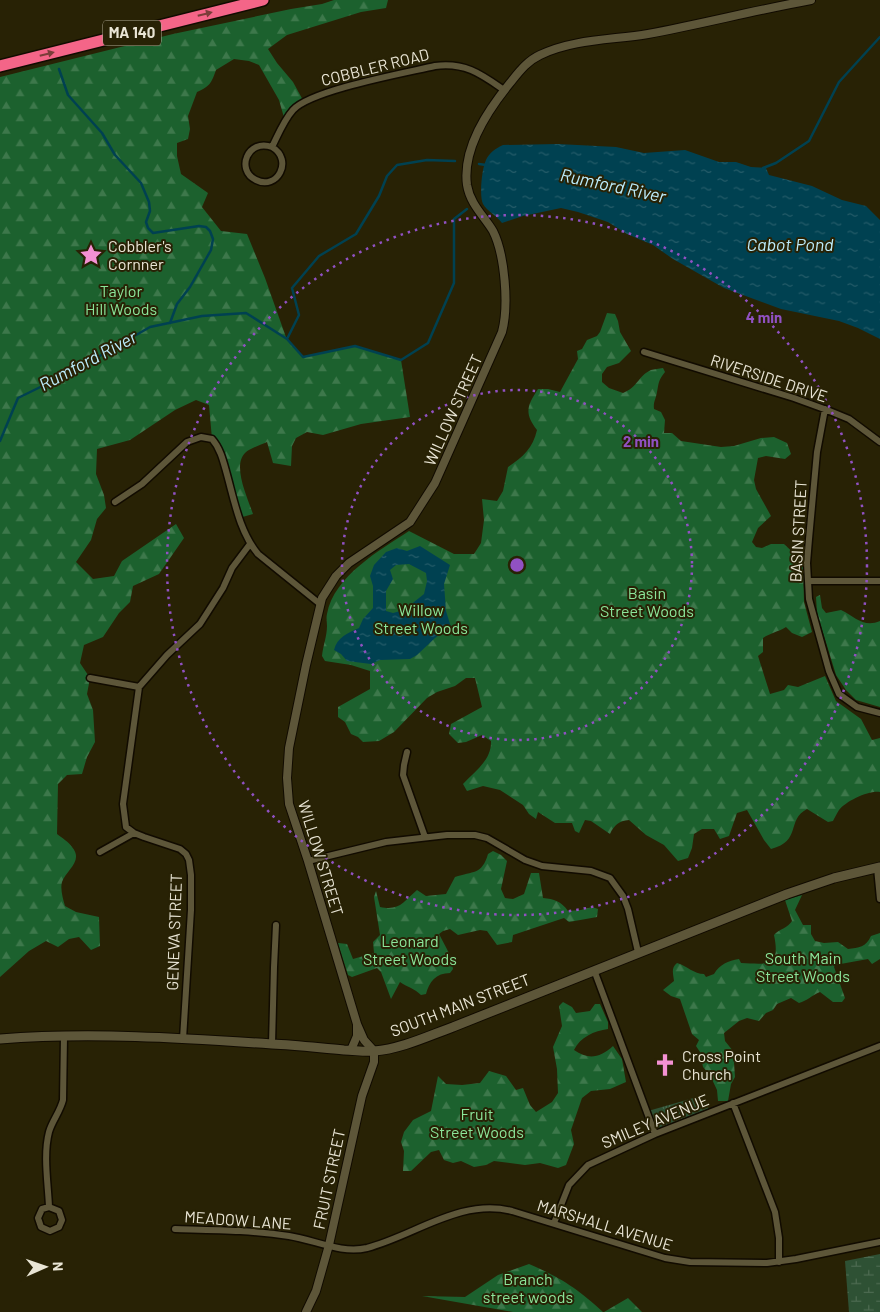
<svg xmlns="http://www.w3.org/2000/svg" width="880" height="1312" viewBox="0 0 880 1312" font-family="Barlow,sans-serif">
  <defs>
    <pattern id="forest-firs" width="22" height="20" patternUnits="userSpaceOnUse" patternTransform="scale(1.25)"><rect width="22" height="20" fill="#1c612e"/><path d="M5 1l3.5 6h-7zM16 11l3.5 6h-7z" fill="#3d784b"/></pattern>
    <pattern id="wetland-marsh" width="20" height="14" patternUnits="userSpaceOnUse" patternTransform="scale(1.25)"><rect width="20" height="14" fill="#2e5134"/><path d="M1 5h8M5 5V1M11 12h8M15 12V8" fill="none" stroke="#4c6a50"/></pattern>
    <pattern id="park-tufts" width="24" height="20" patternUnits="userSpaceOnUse" patternTransform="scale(1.25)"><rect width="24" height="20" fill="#2e5134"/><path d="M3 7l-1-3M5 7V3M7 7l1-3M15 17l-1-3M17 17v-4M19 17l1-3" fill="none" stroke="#4c6a50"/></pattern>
    <pattern id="water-ripples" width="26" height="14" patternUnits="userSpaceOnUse" patternTransform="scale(1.25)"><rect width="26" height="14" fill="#004151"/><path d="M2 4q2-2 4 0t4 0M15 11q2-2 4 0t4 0" fill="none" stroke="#255c69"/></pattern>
  </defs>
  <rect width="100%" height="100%" fill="#282205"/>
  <!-- forest -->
  <path fill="url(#forest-firs)" d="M334 0H388L386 8 361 12 287 35 268 49 277 63 293 82 304 102 285 121 279 100 259 65 249 61 234 59 216 70C211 84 210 86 197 92L188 116 190 129 188 139 177 143V156L181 174 208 193 202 207 221 231 247 234 265 278 287 340 303 357 355 346 401 360 410 417 361 424 323 435 307 432 296 438 292 446 291 466 273 463 267 442C261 445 250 448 245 453 232 466 248 499 253 514L239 518 212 439 209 405 196 400 175 410 130 440 97 449 96 474 104 495 106 508 97 519 91 540 76 562 93 579 114 576 122 561 176 524 184 538 159 574 133 586 130 602 119 613 103 637 84 645 80 663 90 678 87 694 93 710 95 742 87 757 82 774 67 775 58 784 57 834C62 838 69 842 72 847 84 861 66 870 62 882 60 889 63 899 65 906L76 912 99 917 100 946 91 950 79 937 69 939 58 947 46 941 29 951 0 977V77L173 34 291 9 322 4Z
    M607 313 615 314 618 321 620 332 631 351 619 363 607 367 602 374V382L609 388 623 393C638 387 638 376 651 370 654 369 659 369 663 368L665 372C658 381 659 382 657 392 656 399 653 402 654 409L661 412 665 420 664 433H672L681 441 721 447 734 446 761 438 774 437 787 443 791 454 785 459 766 456 758 458 754 480 756 489 771 516 758 528 752 542 756 547 762 548 771 544H784L803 562 804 602 812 632 802 637 792 633 786 627C778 632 770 633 763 638V652L758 656 770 694 784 690 788 685 798 687 825 676 836 701 861 719 872 740 880 738V792C869 790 846 801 839 810 837 813 835 817 833 821L828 822 807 809C786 820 802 841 771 849L764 840 747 810 737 813 729 836 720 839 714 829H702L694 834 692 848 688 858 678 861 664 845 646 835 629 820C619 821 614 825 610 834L591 821 585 820 579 833 575 831 572 823H555L538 812 536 819 529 814 523 805 500 790 483 786 467 791 463 784C475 771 492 760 491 741L482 735 466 742 458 743 449 734 451 724 482 707 475 678H466L455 686 437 692 427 698 394 732 379 741 363 742 358 737 351 734 345 722 338 717V707L370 689V671L351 665 325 661 322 656C323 646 327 636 327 626 327 622 326 618 327 614 334 576 380 550 409 531L454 554H474L481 543 484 520 482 499 497 501 503 491 508 467C523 457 533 448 537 430 524 413 527 406 538 389H548L560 392 578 359 577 351 582 349 587 340 597 336 600 332Z
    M820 595 822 608 826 613 841 610C855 617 864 628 880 621V707L856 700 846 690 836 675 817 613 816 597Z
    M493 851 501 855 507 861 501 889 505 898 513 899 524 894 531 873H539L543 898C554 899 561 901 568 911L581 910 592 907 598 909 597 917 569 922 564 918 513 935 512 942 497 945 487 931 480 930 458 935 450 929 443 931 439 934 450 955 453 969 450 973C436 973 429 982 426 994L421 995C414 988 407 987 400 982L391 999 381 972 377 968 352 977 348 975 338 943 347 944 353 959 374 953 373 942 380 935 374 897 376 891 380 907C400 911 403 902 417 890L426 896 446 894 455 877C473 871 482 875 488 854Z
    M802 895 795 910 803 925H811V934L815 941 824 943 838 942 848 949C859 948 866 947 871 936L880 933V959L872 964 868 959 835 965 834 967 845 998 842 1002H833L820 992C812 995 807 1001 799 1003L791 998 777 1004 773 1010 766 1013 759 1021 747 1018 739 1021 724 1033 725 1041 737 1056 734 1063 735 1077 731 1084 728 1101H718L717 1090 710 1075 703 1067 700 1052 696 1046 699 1040 692 1034 680 999 671 996 663 990 674 981C673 973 671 968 677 963 687 966 694 974 704 974L706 977 714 974C720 964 728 961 739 959L741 963C767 964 781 968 774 935 779 929 788 928 792 921L785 900Z
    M563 1002 572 1007 576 1013 590 1011 595 1004H600L608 1022V1029C594 1031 580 1037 574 1050 588 1060 600 1058 613 1046L622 1059 626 1082 610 1089 591 1091 582 1098 571 1130 574 1144 566 1165 558 1168 540 1163 525 1165 494 1161 486 1165 474 1167 461 1161 453 1163 444 1160 439 1150 431 1152 411 1171H403L404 1151 401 1142 404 1132 413 1120 431 1111 438 1076 446 1084 462 1085 480 1083 489 1071 506 1076 516 1090 523 1088 530 1105 536 1112 552 1102 558 1093 557 1069 553 1047 562 1026 559 1006Z
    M529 1264C561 1278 577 1288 603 1312H513L422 1296 465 1297 498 1275Z
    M628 1298 642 1312H604Z"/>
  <!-- wetland -->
  <path fill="url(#wetland-marsh)" d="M880 1254V1312H849L845 1261Z"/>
  <!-- park -->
  <path fill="url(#park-tufts)" d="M704 1095 709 1110 660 1130 656 1129 648 1111Z"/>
  <!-- water -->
  <path fill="url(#water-ripples)" fill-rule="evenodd" d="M558 144 616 147 644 153 685 150 719 162H736L751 167 766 168 769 175 812 186 842 200 866 206 880 220V339L858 328 839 321 781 309 724 288 673 259 653 245 627 234 608 222 578 212 561 208 523 216 502 223C497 216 487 211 483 204 479 196 482 168 486 160 489 153 496 148 503 145Z
    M420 546 450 565 444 584 446 611 451 627 435 638 417 655 410 659 380 660 371 664 347 661 341 654 334 650C337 637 348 633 359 628L363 619 373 608V586L370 576 374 565 386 552 397 548 407 551ZM409 564 426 573 427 581 424 594 404 610 393 613 386 611V591L393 579 390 570 396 565Z"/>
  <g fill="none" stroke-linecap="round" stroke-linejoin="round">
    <!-- stream -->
    <path stroke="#004151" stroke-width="2.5" d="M59 69 68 95 102 133 115 155 141 183 149 202 150 211 146 222 148 228 153 233 199 226 206 227 210 231 213 239 211 250 190 287 177 304 170 323
      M479 164 486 165
      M763 168 776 163 809 141 839 82 880 37
      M287 339 299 315 292 288 319 256 356 234 379 196 387 176 397 165 427 160 455 161
      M0 441 18 398 77 369 150 327 202 316 246 313 287 339 303 357 355 346 401 360 428 343 454 283V219L467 209"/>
    <defs>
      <path id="minor" d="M272 147C248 138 235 170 256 180 277 191 294 160 272 147 278 135 284 120 293 110 311 90 405 73 435 66 465 62 481 74 504 90
        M644 352 794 398 827 410 849 419 880 442
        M825 409 817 452 809 539 807 563 809 599 829 671 839 694 857 707 880 713
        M115 502 142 484 187 442 201 437 212 439C220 448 223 460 226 471 234 499 239 531 258 554L320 604
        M808 581H880
        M90 678 139 687
        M407 752 404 765 403 775 425 837
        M100 852 134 833
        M308 861 386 842 447 835H475L487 838 525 860 542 866 591 871 610 878 623 896 628 909 638 952
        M877 868 880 899
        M594 970 655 1134
        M183 1039 191 910V875L189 860 186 854 180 849 144 837 134 833 126 827 123 804 139 687 167 655 200 624 223 588 232 568 250 544
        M272 1044 274 967 276 925
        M733 1103 775 1212 779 1238V1262
        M49 1207 42 1209 38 1218 41 1227 50 1231 59 1227 62 1220 59 1211 49 1207C48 1183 43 1155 49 1132 52 1121 60 1112 63 1100L64 1037
        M554 1223 569 1185 588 1165 655 1134 880 1046
        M175 1229C213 1230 251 1230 289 1236 315 1240 341 1254 367 1248 416 1235 460 1198 512 1211L665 1258 690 1262 767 1263 796 1259 880 1242"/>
      <path id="tertiary" d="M357 1024 308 861 289 804 287 778 289 748 306 665 322 598 336 576 349 563 410 522 435 483 502 332C509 306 505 255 493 231 484 216 470 204 467 185 462 148 488 110 510 83 519 72 527 61 540 55 573 39 612 40 648 34 702 24 756 10 811 0
        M306 1312 316 1291 329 1245 362 1096 374 1062V1051L364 1040 357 1024V1036L351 1050"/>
      <path id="secondary" d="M0 1039C90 1032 182 1038 272 1044 296 1045 320 1048 344 1050 354 1050 364 1052 374 1051 401 1049 428 1036 453 1027L787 894 834 878 880 867"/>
      <path id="motorway" d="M0 66 263 0"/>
    </defs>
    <!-- minor casing -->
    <use href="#minor" stroke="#110b00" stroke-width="9"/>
    <!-- tertiary casing -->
    <use href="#tertiary" stroke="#110b00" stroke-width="10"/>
    <!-- secondary casing -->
    <use href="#secondary" stroke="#110b00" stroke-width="11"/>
    <!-- motorway casing -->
    <use href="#motorway" stroke="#110b00" stroke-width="14"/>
    <!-- minor -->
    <use href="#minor" stroke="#5d5639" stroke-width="6"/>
    <!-- tertiary -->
    <use href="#tertiary" stroke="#5d5639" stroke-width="8"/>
    <!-- secondary -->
    <use href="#secondary" stroke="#5d5639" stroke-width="9"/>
    <!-- motorway -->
    <use href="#motorway" stroke="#f46588" stroke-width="11"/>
  </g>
  <!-- one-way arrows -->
  <defs><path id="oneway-solid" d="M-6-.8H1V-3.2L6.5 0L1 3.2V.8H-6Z" transform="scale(1.25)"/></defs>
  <g fill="#7a3d39">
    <use href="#oneway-solid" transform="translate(205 14) rotate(-14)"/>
    <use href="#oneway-solid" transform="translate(47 54) rotate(-14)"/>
  </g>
  <!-- distance rings -->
  <g fill="none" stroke="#9151c3" stroke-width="2.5" stroke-dasharray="2.5 5">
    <circle cx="517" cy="565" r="175"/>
    <circle cx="517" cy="565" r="350"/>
  </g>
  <!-- icons -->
  <defs>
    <symbol id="sight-bare" viewBox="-9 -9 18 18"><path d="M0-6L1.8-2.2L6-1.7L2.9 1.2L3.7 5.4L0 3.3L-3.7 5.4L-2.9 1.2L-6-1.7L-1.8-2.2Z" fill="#f491d3" stroke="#282205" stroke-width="2.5" paint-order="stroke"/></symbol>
    <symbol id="church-bare" viewBox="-9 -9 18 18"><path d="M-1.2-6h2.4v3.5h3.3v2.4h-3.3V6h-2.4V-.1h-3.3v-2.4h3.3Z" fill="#f491d3" stroke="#282205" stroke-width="2.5" paint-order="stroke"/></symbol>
  </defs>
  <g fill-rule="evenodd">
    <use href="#sight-bare" x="75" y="239" width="32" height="32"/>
    <use href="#church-bare" x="649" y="1049" width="32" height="32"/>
  </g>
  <g text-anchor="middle" stroke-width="4" stroke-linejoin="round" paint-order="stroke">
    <!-- shield labels -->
    <rect fill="#282205" stroke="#afaa97" stroke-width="1" x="103" y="20.5" width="58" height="25" rx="4"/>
    <g font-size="15" font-weight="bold" fill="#e9e5d5">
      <text x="132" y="38">MA 140</text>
    </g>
    <!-- street labels -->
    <g font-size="16" fill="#e9e5d5" stroke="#282205">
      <text transform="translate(375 67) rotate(-14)" y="6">COBBLER ROAD</text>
      <text transform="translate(769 378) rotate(18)" y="6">RIVERSIDE DRIVE</text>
      <text transform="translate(453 410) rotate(-66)" y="6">WILLOW STREET</text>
      <text transform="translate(798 531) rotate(-87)" y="6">BASIN STREET</text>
      <text transform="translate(321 858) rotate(73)" y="6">WILLOW STREET</text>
      <text transform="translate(174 932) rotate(-88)" y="6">GENEVA STREET</text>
      <text transform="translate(460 1005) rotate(-21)" y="6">SOUTH MAIN STREET</text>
      <text transform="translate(655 1121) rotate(-23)" y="6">SMILEY AVENUE</text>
      <text transform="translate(329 1179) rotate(-78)" y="6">FRUIT STREET</text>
      <text transform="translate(238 1220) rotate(4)" y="6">MEADOW LANE</text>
      <text transform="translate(605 1225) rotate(17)" y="6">MARSHALL AVENUE</text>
    </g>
    <!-- poi labels -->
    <g font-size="16" fill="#e9e5d5" stroke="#282205" text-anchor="start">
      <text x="108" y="252">Cobbler's<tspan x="108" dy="18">Cornner</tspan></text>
      <text x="682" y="1062">Cross Point<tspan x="682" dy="18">Church</tspan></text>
    </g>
    <!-- park labels -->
    <g font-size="16" fill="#8be69a" stroke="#282205">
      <text x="121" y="297">Taylor<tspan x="121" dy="18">Hill Woods</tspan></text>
      <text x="647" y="599">Basin<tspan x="647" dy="18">Street Woods</tspan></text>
      <text x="421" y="616">Willow<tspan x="421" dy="18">Street Woods</tspan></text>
      <text x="410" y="947">Leonard<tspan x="410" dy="18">Street Woods</tspan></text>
      <text x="803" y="964">South Main<tspan x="803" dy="18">Street Woods</tspan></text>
      <text x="477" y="1120">Fruit<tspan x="477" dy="18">Street Woods</tspan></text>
      <text x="528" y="1285">Branch<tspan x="528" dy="18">street woods</tspan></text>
    </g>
    <!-- water labels -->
    <g font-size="18" font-style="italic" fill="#bbecfc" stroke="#282205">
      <text transform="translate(613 186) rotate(12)" y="6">Rumford River</text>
      <text x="790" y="251">Cabot Pond</text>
      <text transform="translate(88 361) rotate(-28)" y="6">Rumford River</text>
    </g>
  </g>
  <circle cx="517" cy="565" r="8" fill="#9151c3" stroke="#282205" stroke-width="2.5"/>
  <g font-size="15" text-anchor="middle" font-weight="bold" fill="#9151c3" stroke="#282205" stroke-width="4" stroke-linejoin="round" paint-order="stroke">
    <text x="764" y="323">4 min</text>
    <text x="641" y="447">2 min</text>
  </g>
  <!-- north arrow -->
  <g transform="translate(45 1267) rotate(88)" stroke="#282205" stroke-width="4" paint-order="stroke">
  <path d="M0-4L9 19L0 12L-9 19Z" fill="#e9e5d5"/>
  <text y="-8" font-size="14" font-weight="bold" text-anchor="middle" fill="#e9e5d5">N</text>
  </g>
</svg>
